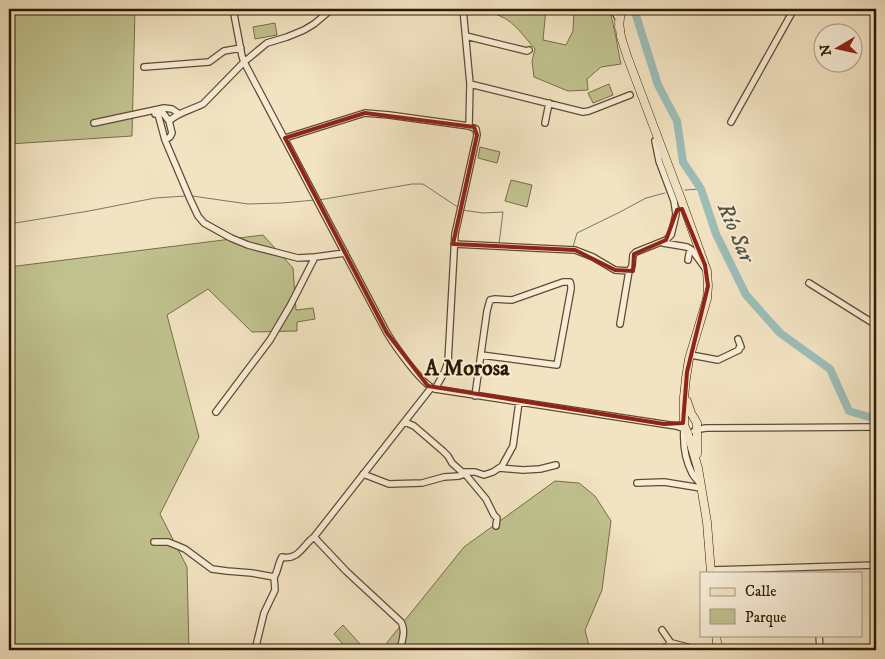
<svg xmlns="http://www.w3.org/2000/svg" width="885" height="659" viewBox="0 0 885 659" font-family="'IM FELL DW Pica',serif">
  <rect width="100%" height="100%" fill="#f2e3c2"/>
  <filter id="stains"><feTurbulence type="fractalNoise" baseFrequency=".004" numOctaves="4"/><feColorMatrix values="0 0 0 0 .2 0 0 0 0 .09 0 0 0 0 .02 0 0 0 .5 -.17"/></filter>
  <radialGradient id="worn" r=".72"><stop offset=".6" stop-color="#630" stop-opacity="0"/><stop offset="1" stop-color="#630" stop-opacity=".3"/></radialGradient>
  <!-- green -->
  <path fill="#c0c28f" stroke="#786d48" d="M23 9H135L132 136 9 144V16Z
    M468 9H546L543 40 566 45 573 31 574 9H609C615 27 617 46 621 64L601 67 587 79 588 90 568 91 534 77 532 61 535 49C525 38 515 22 500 16 491 11 478 13 468 13Z
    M275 23 277 35 255 39 253 27Z
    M609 84 613 95 593 103 588 93Z
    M480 147 500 152 497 163 478 158Z
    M511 180 532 185 527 207 505 201Z
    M263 235 293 268 296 310 313 308 315 319 297 322V331L252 332 208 289 167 315 199 437 160 514 187 567 189 650H9V267Z
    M555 481 579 483 595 496 611 521 602 590 585 630 590 650H381L464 547Z
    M343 625 360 644 353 650H348L334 634Z"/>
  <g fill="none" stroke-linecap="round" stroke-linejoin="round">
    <!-- stream -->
    <path stroke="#707b6e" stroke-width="1" d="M685 190 701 189
      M192 196 248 204 282 203 315 200
      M319 200 412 184H423L459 208
      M462 210 483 213 503 212 499 244
      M9 224 89 211 155 198 186 196
      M573 247 577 233 620 212 646 198 665 193"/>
    <!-- river -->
    <path stroke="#9cbdb8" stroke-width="8" d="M634 9 658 85 677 121 683 162 701 189 716 234 746 295 780 333 830 369 849 411 876 419"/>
    <defs>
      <path id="minor" d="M233 9 242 56 244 62 387 333C395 346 422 385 435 389L676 426 685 429
        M463 9 470 84 469 126
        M613 9 619 20
        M466 36 527 51 529 50
        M144 67 209 62 224 51 241 48
        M470 84 583 112 589 111 630 95
        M155 114 163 113 169 121
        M158 114 165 140 190 199 198 216 204 223 231 238 248 245 298 258 315 257 290 306 270 340 216 412
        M731 122 794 9
        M94 123 164 108 172 109 178 113
        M545 123 549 103
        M285 138 365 113 389 115 469 126 476 129 477 135 455 234 448 362 444 373 435 389
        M165 140 170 137 172 133 169 121C179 112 191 110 203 104L244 62 267 43 287 37 304 30 314 24 332 9
        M663 243 687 247 692 250 705 268
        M454 244 575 250 593 257 615 270 629 271
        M315 257 345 253
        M688 260 690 249
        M809 283 876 325
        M620 324 629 271 632 266 633 255 636 252 666 240 671 235 674 223 676 214 674 201 659 161 655 141
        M691 355 718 360 739 350V348L741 347 738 339
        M475 396 487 311 490 300 495 299 512 300 563 282H570L571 286V289L557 365 481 355
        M684 428C683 442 685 460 692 473 694 477 697 480 700 483
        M694 431 700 429 706 428 876 427
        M500 468 523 470 540 469 556 465
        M462 472H475L484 475 493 472 502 466 513 446 519 402
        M462 472 466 475 486 499 494 515 497 518 496 526
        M363 474 389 484 422 483 444 477 459 476 462 475V472L452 463 448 456 443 451 414 426 405 422
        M637 483 664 482 701 488
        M154 542H168L178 546 185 549 212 569 227 571 252 573 274 577 275 590 264 613 255 650
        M711 570 876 565
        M274 577C278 572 278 563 282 557 298 561 303 545 314 537
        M662 630 671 643
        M819 635 820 650
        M400 650C402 641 406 630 401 622L346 571 314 537 431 388
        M660 650 672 643 699 650"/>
      <path id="major" d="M619 22 621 37 627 56 681 199 707 271 708 286 707 299 689 359 686 378 684 397V425L688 434 698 468 707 522 711 573
        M619 27 621 9
        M687 401 691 413 697 423V454
        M716 635 718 650"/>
    </defs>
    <!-- minor casing -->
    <use href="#minor" stroke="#604b30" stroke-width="8"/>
    <!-- major casing -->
    <use href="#major" stroke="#2f1800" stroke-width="9"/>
    <!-- minor -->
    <use href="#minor" stroke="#f7edd7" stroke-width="5.5"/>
    <!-- major -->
    <use href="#major" stroke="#f2e3c2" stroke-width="8"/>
  </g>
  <!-- marked area -->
  <path fill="none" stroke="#8f2418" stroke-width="4" stroke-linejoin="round" d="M365 113 474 127 477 135 453 244 575 250 615 270 633 271 634 254 666 240 677 210 682 209 705 265 708 286 687 372 683 423 664 424 428 386 387 333 285 138Z"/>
  <g text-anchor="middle" stroke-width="4" stroke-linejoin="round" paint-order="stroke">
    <!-- water labels -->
    <g font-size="22" font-style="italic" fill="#555240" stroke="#f7edd7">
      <text transform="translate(737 232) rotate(67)" y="8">Río Sar</text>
    </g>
    <!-- neighbourhood labels -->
    <g font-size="22" font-weight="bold" fill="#2f1800" stroke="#f7edd7">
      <text x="467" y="375">A Morosa</text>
    </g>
  </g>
  <!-- margin -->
  <rect width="885" height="659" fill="none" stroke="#f2e3c2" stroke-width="30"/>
  <rect x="10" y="10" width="865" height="639" fill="none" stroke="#2f1800" stroke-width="2.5"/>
  <rect x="15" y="15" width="855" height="629" fill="none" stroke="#2f1800"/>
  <!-- legend -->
  <rect x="700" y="572" width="162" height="65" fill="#f7edd7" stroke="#a79881"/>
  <rect x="710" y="588" width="25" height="8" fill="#f2e3c2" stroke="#a79881"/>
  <text x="745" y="596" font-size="15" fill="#2f1800">Calle</text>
  <rect x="710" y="609" width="25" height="15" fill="#c0c28f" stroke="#a79881"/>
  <text x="745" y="622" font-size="15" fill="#2f1800">Parque</text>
  <!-- north arrow -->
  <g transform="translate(838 48) rotate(261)"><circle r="24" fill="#f7edd7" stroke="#a79881"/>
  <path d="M0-4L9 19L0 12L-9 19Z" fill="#8f2418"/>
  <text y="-8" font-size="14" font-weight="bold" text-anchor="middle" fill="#2f1800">N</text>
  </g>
  <rect width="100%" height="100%" filter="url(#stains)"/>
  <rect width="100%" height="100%" fill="url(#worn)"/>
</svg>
